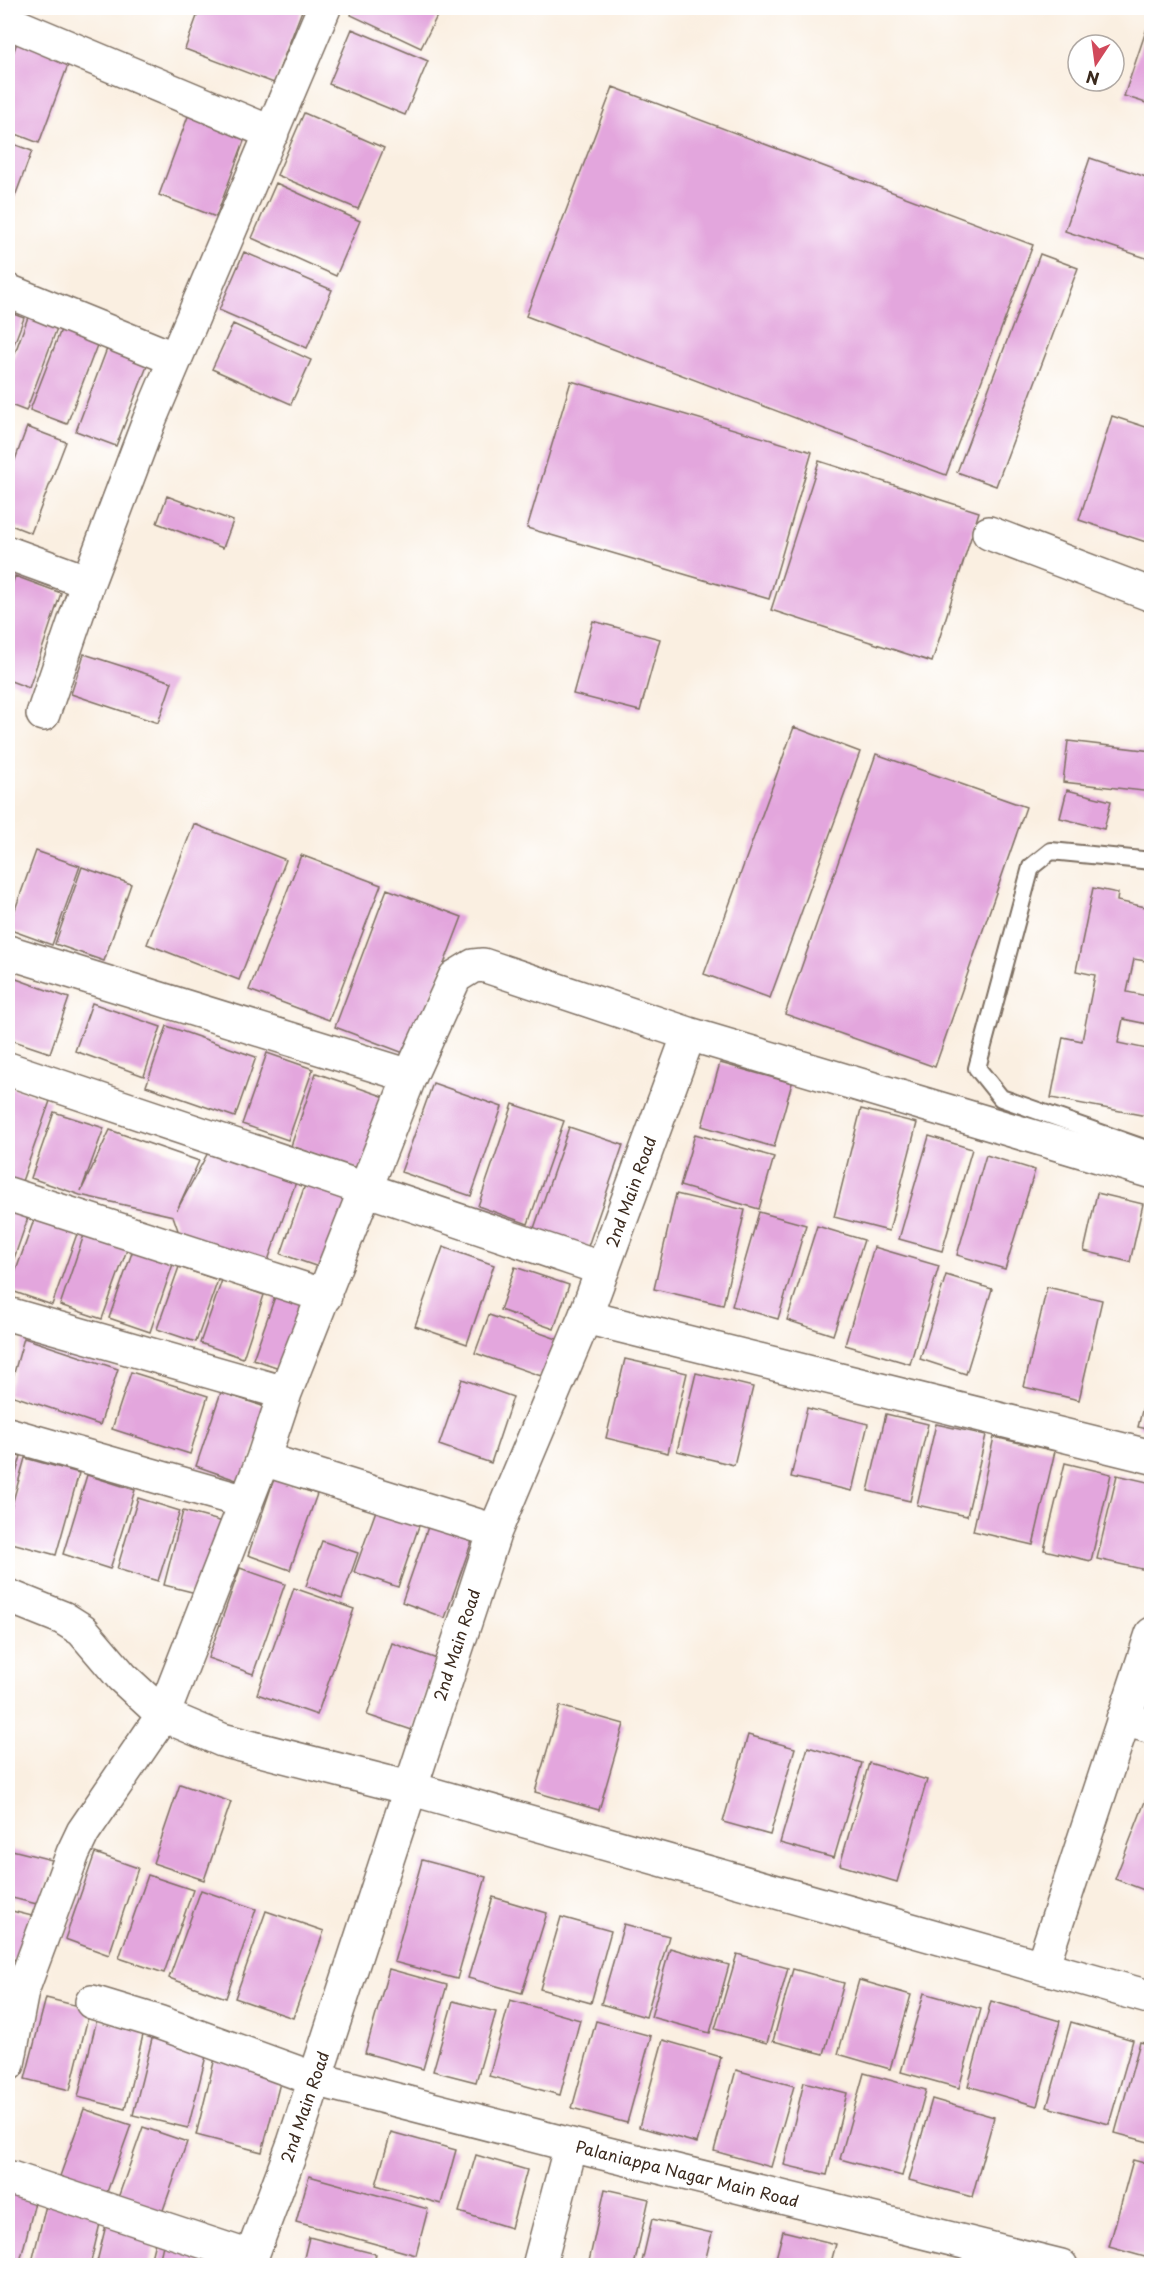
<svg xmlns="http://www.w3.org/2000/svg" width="1159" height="2273" viewBox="0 0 1159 2273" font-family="'Playpen Sans',sans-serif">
  <rect width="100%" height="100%" fill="#fff"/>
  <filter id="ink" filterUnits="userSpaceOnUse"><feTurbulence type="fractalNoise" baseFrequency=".0167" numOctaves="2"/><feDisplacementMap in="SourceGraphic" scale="12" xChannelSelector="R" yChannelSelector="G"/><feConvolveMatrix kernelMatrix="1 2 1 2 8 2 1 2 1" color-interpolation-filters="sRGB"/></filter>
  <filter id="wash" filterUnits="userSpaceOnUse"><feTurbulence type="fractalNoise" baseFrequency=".008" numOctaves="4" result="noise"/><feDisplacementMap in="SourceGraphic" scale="24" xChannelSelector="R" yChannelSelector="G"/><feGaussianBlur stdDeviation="1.35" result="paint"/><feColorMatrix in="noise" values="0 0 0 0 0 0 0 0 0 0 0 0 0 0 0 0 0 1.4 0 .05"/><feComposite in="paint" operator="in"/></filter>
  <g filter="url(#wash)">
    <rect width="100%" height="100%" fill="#faefe1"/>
    <g id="blocks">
      <!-- building -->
      <path fill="#e3a6dd" d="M200 8H303L274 83 185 49Z
        M354 8H441L421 48 351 15Z
        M1152 13V105L1124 96Z
        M352 29 428 61 405 115 329 84Z
        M19 37 71 57 39 143 8 131V67Z
        M613 87 1033 245 946 475 526 316Z
        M190 111 247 133 216 217 159 195Z
        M304 113 384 148 358 209 277 175Z
        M8 142 32 151 8 215Z
        M1090 158 1152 179V260L1065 231Z
        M276 183 360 221 336 276 252 238Z
        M244 252 332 290 307 348 219 310Z
        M1040 254 1078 268 996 486 957 472Z
        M8 312 24 318 8 360Z
        M28 317 57 328 26 411 8 404V372Z
        M233 324 311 360 291 404 212 369Z
        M62 327 99 340 67 424 30 410Z
        M108 346 149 361 116 446 76 431Z
        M571 381 812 452 769 599 527 528Z
        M1112 416 1152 429V544L1079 520Z
        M27 427 66 442 31 533 8 524V479Z
        M819 461 979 512 932 662 771 610Z
        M167 496 233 521 223 548 157 523Z
        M15 576 61 593 29 688 8 680V597Z
        M593 621 660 639 640 711 573 694Z
        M84 654 172 682 158 723 71 694Z
        M794 727 860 752 770 998 704 974Z
        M1068 741 1152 751V792L1063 782Z
        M876 754 1026 807 935 1067 785 1014Z
        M1067 790 1111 801 1104 829 1060 818Z
        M194 824 286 860 239 980 147 944Z
        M36 851 80 866 52 945 8 929Z
        M301 855 381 885 329 1020 249 990Z
        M82 867 131 884 104 961 55 944Z
        M1093 888 1118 893 1117 901 1146 907 1148 899H1152V962L1134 959 1127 992 1152 997V1025L1123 1019 1118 1043 1152 1050V1117L1051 1098 1063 1037 1082 1041 1095 975 1076 971Z
        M387 889 462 917 409 1055 335 1027Z
        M8 976 69 998 50 1053 8 1039Z
        M92 1003 161 1027 144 1076 75 1051Z
        M167 1026 256 1057 235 1117 146 1086Z
        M267 1053 313 1069 288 1140 242 1124Z
        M720 1063 792 1083 774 1147 702 1126Z
        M316 1073 388 1098 362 1171 291 1146Z
        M433 1083 502 1107 471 1196 401 1172Z
        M8 1086 50 1101 20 1187 8 1182Z
        M513 1104 564 1121 528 1224 478 1206Z
        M861 1109 917 1123 889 1231 834 1217Z
        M54 1112 104 1128 81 1191 110 1130 199 1161 177 1210 210 1149 297 1179 266 1266 180 1236 173 1216 80 1195 31 1178Z
        M569 1127 623 1145 585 1255 531 1237Z
        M695 1134 774 1157 759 1209 680 1186Z
        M929 1136 972 1149 942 1251 899 1239Z
        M986 1155 1035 1170 1005 1269 957 1255Z
        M306 1182 355 1200 330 1271 281 1254Z
        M1097 1193 1143 1204 1130 1262 1084 1251Z
        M676 1194 745 1210 723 1305 654 1289Z
        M8 1207 29 1215 8 1276Z
        M759 1212 806 1225 778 1319 732 1306Z
        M35 1217 78 1231 52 1305 9 1290Z
        M817 1226 864 1240 833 1335 787 1320Z
        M86 1229 129 1244 102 1319 60 1305Z
        M134 1247 174 1261 150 1332 109 1318Z
        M443 1247 494 1265 467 1344 415 1326Z
        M874 1247 939 1266 910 1364 845 1345Z
        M179 1267 218 1280 196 1342 157 1329Z
        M515 1267 569 1285 554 1329 500 1310Z
        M946 1275 992 1289 966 1374 920 1359Z
        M222 1280 264 1295 243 1358 200 1343Z
        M1047 1287 1102 1300 1079 1400 1024 1387Z
        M276 1294 310 1306 288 1371 253 1359Z
        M489 1315 557 1339 544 1377 475 1353Z
        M24 1338 118 1369 100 1425 8 1394Z
        M625 1359 687 1373 668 1453 606 1438Z
        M131 1372 208 1396 190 1454 112 1429Z
        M696 1373 753 1387 734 1465 677 1451Z
        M1151 1374H1152V1430L1138 1427Z
        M462 1379 513 1397 491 1463 439 1445Z
        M221 1392 268 1408 242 1482 196 1466Z
        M807 1408 868 1424 852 1491 791 1477Z
        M886 1414 928 1424 910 1501 868 1491Z
        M936 1424 986 1435 967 1516 917 1505Z
        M994 1437 1055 1451 1033 1545 973 1531Z
        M8 1453 21 1456 8 1501Z
        M25 1458 79 1473 56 1555 8 1542V1519Z
        M1065 1463 1111 1474 1091 1561 1044 1550Z
        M87 1475 135 1490 110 1569 63 1554Z
        M1117 1475 1152 1483 1151 1571 1097 1559Z
        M274 1479 317 1494 290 1570 248 1555Z
        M138 1498 180 1511 158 1581 117 1569Z
        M378 1505 421 1520 398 1587 354 1572Z
        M183 1511 227 1523 208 1596 164 1585Z
        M430 1521 474 1535 445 1618 402 1602Z
        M322 1541 358 1553 342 1599 306 1586Z
        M240 1568 285 1584 253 1674 208 1658Z
        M294 1588 354 1609 317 1715 257 1694Z
        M392 1643 437 1659 412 1730 367 1715Z
        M560 1706 624 1724 599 1810 535 1792Z
        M748 1735 795 1748 770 1835 723 1822Z
        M808 1747 862 1763 834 1858 780 1843Z
        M869 1763 927 1780 897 1882 840 1865Z
        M180 1784 231 1802 204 1880 153 1863Z
        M1151 1786H1152V1893L1115 1879Z
        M8 1849 52 1860 41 1905 8 1897Z
        M95 1853 138 1868 109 1955 65 1939Z
        M422 1860 486 1877 457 1979 394 1962Z
        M148 1875 193 1890 164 1973 119 1958Z
        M201 1890 256 1909 226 1998 169 1978Z
        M493 1897 547 1913 522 1993 468 1978Z
        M8 1910 32 1916 21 1961 8 1958Z
        M266 1911 324 1931 293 2018 235 1998Z
        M561 1917 611 1931 591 2003 540 1989Z
        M624 1924 669 1936 646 2017 601 2004Z
        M670 1948 729 1965 710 2033 651 2017Z
        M737 1954 788 1968 767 2043 715 2029Z
        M389 1969 447 1985 423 2069 365 2053Z
        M793 1969 844 1983 824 2054 773 2041Z
        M859 1980 911 1995 890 2069 838 2054Z
        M924 1993 981 2009 959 2088 901 2072Z
        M46 1998 90 2009 70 2090 25 2079Z
        M510 2000 580 2020 560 2095 489 2076Z
        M453 2001 496 2012 476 2082 433 2071Z
        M991 2001 1060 2021 1037 2106 968 2086Z
        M97 2019 144 2031 125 2109 78 2097Z
        M596 2021 651 2036 627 2123 572 2108Z
        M1071 2022 1133 2040 1109 2124 1047 2107Z
        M154 2031 209 2044 188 2128 133 2115Z
        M663 2040 721 2057 697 2143 639 2127Z
        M1140 2042 1152 2045V2143L1115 2133Z
        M215 2058 282 2075 262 2152 196 2135Z
        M736 2070 794 2086 771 2167 714 2151Z
        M864 2073 926 2090 902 2176 840 2159Z
        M804 2082 847 2093 827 2175 784 2165Z
        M932 2099 994 2117 972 2197 909 2180Z
        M84 2109 131 2125 106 2195 59 2179Z
        M143 2127 187 2142 162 2213 118 2198Z
        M391 2132 456 2150 441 2204 376 2185Z
        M476 2155 527 2170 511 2228 459 2212Z
        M1133 2160 1152 2165V2259L1109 2247Z
        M309 2176 428 2209 416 2255 296 2222Z
        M8 2187 37 2194 19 2266H8Z
        M605 2189 649 2199 634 2266H588Z
        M47 2201 102 2215 90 2266H31Z
        M108 2217 158 2230 149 2266H96Z
        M652 2219 712 2233 704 2266H641Z
        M783 2231 836 2244 830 2266H774Z
        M309 2237 376 2254 373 2266H302Z
        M164 2241 206 2252 203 2266H158Z
        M382 2258 409 2265V2266H380Z"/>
    </g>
  </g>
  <g filter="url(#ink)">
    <use href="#blocks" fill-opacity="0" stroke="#7e6f62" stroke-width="1.5"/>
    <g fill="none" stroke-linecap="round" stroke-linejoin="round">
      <defs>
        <path id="lane" d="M1152 861 1051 851 1031 867 977 1068 1001 1098 1152 1151"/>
        <path id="street" d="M8 22 272 133
          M8 291 175 359
          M989 533 1152 595
          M8 553 88 582
          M43 714 88 582 149 421 324 8
          M8 952 410 1076 285 1393 263 1459 163 1715 83 1832 73 1853 22 1991 8 2064
          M8 1069 603 1269
          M410 1076 455 977 473 966 483 965 689 1034 1152 1172
          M8 1194 325 1296
          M8 1314 285 1393
          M585 1317 1152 1457
          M8 1434 246 1502
          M263 1459 495 1531
          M8 1596 63 1618 82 1630 122 1677 163 1715 222 1740 409 1788 1152 1998
          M1123 1719 1152 1727
          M1042 1967 1152 1634
          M92 2002 158 2022 315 2079 571 2145 1061 2266
          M11 2178 250 2257
          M248 2266 294 2143 495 1531 585 1317 689 1034
          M539 2266 571 2145"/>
      </defs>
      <!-- lane casing -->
      <use href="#lane" stroke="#7e6f62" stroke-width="20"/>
      <!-- street casing -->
      <use href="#street" stroke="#7e6f62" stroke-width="36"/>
      <!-- lane -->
      <use href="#lane" stroke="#fff" stroke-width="16"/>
      <!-- street -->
      <use href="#street" stroke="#fff" stroke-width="33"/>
    </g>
  </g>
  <g text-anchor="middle" stroke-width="6" stroke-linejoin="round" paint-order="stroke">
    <!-- street labels -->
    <g font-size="16" fill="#3b2a1e" stroke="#fff">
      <text transform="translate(631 1192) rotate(-70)" y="6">2nd Main Road</text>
      <text transform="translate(457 1645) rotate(-72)" y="6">2nd Main Road</text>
      <text transform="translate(305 2107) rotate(-71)" y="6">2nd Main Road</text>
      <text transform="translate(687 2174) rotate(14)" y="6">Palaniappa Nagar Main Road</text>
    </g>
  </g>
  <!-- margin -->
  <rect width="1159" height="2273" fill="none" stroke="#fff" stroke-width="30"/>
  <!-- north arrow -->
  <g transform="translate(1096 63) rotate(193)"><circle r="28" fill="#ffffff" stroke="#b1aaa5" stroke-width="1.5"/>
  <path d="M0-4.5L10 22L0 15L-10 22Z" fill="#d1495b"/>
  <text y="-9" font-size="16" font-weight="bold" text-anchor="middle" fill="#3b2a1e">N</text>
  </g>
</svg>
